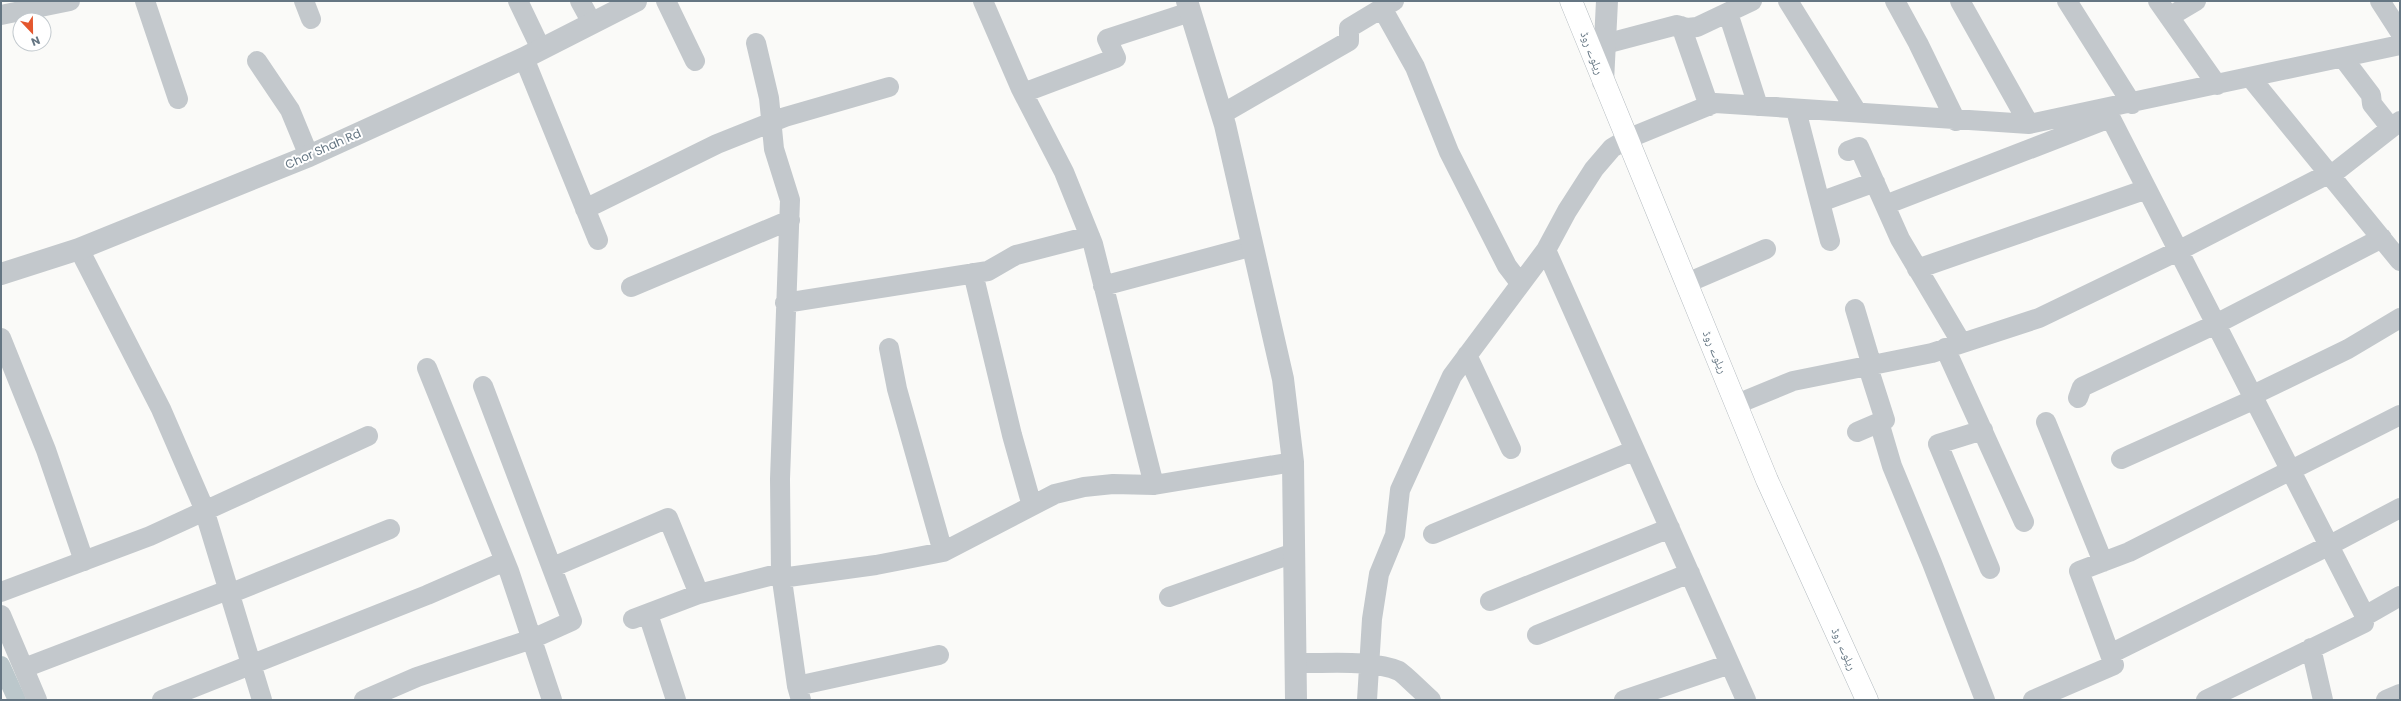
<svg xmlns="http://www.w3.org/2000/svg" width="2401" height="701" viewBox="0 0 2401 701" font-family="Poppins,'Noto Naskh Arabic',sans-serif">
  <rect width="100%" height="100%" fill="#fafaf8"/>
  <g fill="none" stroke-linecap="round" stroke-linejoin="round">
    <!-- canal -->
    <path stroke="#bbc7cb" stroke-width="18" d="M1 665 17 700"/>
    <defs>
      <path id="secondary" d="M1571 1 1767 480 1867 700"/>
    </defs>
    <!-- secondary casing -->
    <use href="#secondary" stroke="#b3babf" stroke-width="23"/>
    <!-- minor -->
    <path stroke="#c3c8cc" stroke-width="20" d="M145 1 178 99
      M304 1 311 19
      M518 1 541 49
      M580 1 592 23
      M666 1 695 61
      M983 1 1021 89 1064 172 1093 244 1154 485
      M1788 1 1857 112
      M1895 1 1918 43 1956 121
      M1960 1 2029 124
      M2067 1 2132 104
      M2158 1 2217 85
      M2380 1 2400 32
      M1382 8 1415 67 1449 152 1507 266 1520 283
      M1728 13 1758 106
      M1 15 70 1
      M2169 17 2196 1
      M1681 26 1709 106
      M756 43 769 98 774 149 790 200 780 479 781 573 797 686 801 700
      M1605 44 1677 25 1687 28 1697 27 1752 1
      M524 58 598 240
      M2343 58 2371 95 2372 104 2391 128
      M257 61 290 110 309 156
      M2250 77 2400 261
      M1023 93 1116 58 1107 39 1190 12
      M2106 109 2365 616 2364 623 2206 700
      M1796 110 1830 241
      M1222 114 1349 41V28L1394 1
      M1848 151 1859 147 1900 239 1961 342
      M2330 176 2400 121
      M1820 202 1875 182
      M1885 205 2110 118
      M585 209 717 144 785 117 889 87
      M79 249 161 409 203 506 262 700
      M1546 250 1746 700
      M1917 269 2147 189
      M973 273 1012 435 1032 506
      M1687 283 1766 249
      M1103 286 1253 246
      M631 287 790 220
      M785 303 988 271 1016 255 1090 236
      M1855 309 1872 366
      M1 338 46 450 84 561
      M889 348 897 389 943 552
      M1945 348 2024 522
      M1467 355 1511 449
      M427 368 509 571 552 700
      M2253 395 2348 349 2400 318
      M2078 398 2082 387 2216 324 2382 238
      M1737 404 1793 381 1932 353 2039 318 2178 251 2328 174
      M1879 422 1892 466 1932 563 1985 700
      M2046 422 2103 562
      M1983 430 1938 444 1990 569
      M1857 432 1885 420 1868 367
      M2121 459 2255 399
      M1433 534 1635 450
      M553 567 668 518 699 594
      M781 578 876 565 943 552 1055 494 1084 487 1113 484 1154 485 1293 462
      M1 592 150 536 368 436
      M229 594 390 529
      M1169 597 1294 553
      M1490 601 1670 528
      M648 614 676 700
      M1 615 37 700
      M2365 616 2400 596
      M633 619 699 594 781 573
      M1537 635 1690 573
      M2311 648 2323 700
      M2110 654 2330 545 2400 508
      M1295 663C1325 664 1372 659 1399 671 1403 673 1425 695 1431 700
      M24 668 228 590
      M797 686 939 655
      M162 700 427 595 505 561
      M364 700 417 677 532 639 572 621 483 386
      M1367 700 1372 619 1379 574 1395 535 1400 490 1452 376 1546 250 1567 211 1594 169 1612 148 1627 139 1715 103 2029 124 2400 45
      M1624 700 1730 664
      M2033 700 2114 665 2079 571 2129 552 2400 415
      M2386 700 2400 694"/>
    <!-- tertiary -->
    <path stroke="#c3c8cc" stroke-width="22" d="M1187 1 1225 125 1283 379 1293 462 1296 700
      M1603 82 1607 1
      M1 274 79 249 309 156 524 58 636 1"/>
    <!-- secondary -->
    <use href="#secondary" stroke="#fff" stroke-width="22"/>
  </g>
  <g text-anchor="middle" stroke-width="4" stroke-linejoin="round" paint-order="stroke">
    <!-- street labels -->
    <g font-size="12" fill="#657683" stroke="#fff">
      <text transform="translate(1592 53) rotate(69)" y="4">ریلوے روڈ</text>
      <text transform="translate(323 149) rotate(-24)" y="4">Chor Shah Rd</text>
      <text transform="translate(1715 352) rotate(67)" y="4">ریلوے روڈ</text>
      <text transform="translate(1844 649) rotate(66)" y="4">ریلوے روڈ</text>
    </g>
  </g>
  <!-- border -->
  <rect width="2401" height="701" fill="none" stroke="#657683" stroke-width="4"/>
  <!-- north arrow -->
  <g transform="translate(32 32) rotate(158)"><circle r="19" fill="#ffffff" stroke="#c1c8cd"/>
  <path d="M0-3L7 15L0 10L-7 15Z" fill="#e4572e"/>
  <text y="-6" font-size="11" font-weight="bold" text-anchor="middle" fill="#657683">N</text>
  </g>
</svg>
